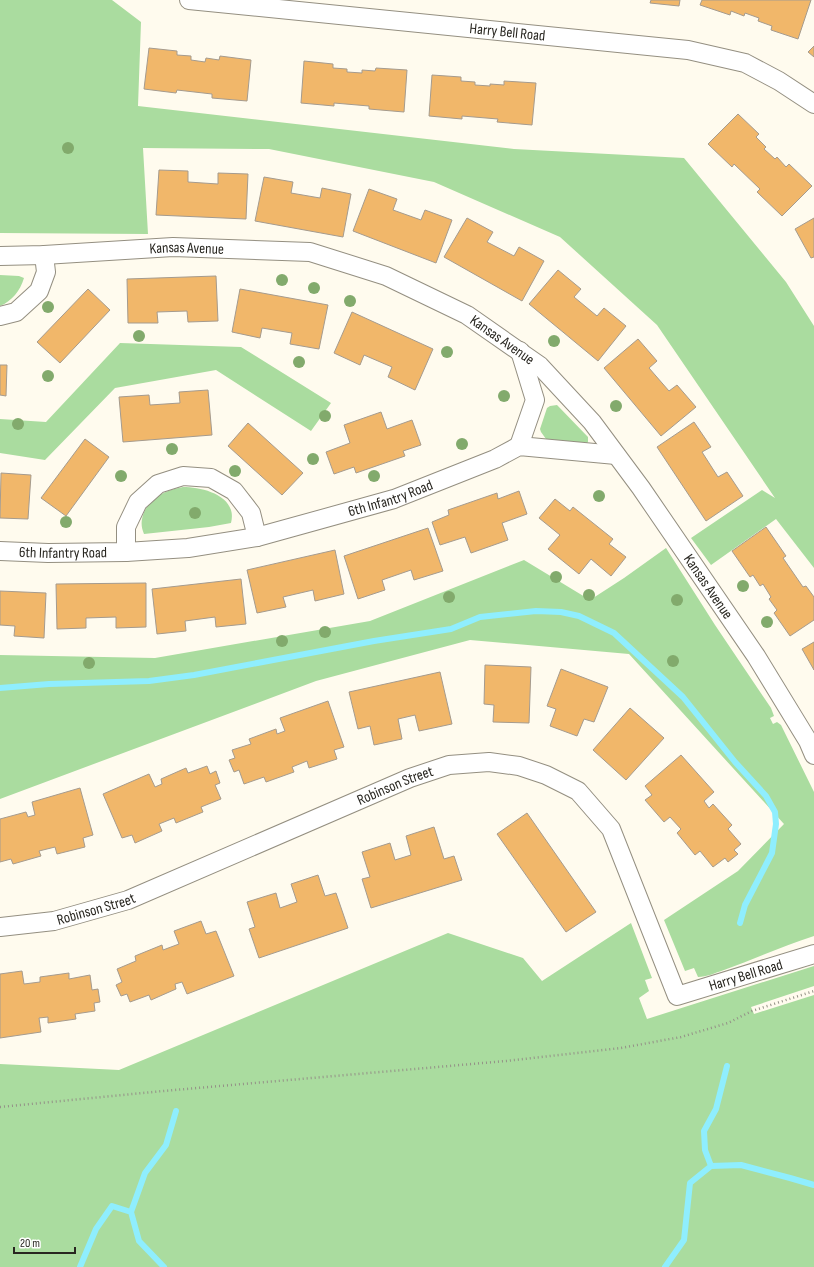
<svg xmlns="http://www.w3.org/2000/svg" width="814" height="1267" viewBox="0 0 814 1267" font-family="'Sofia Sans Condensed',sans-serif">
  <rect width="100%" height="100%" fill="#fffbee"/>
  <!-- green -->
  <path fill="#aadc9f" d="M0 0H112L141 22 138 106 514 149 684 158 786 282 814 326V568L776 519 711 565 691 538 762 490 775 498 657 325 560 237 434 182 269 149 143 148 148 234 0 233Z
    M0 275 19 276 24 278C20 291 12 301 0 306Z
    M120 343 241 347 331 403 311 431 216 370 115 388 45 460 0 453V419L46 422Z
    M557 405 588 437V442L587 443 546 439 541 432 540 429 547 408 550 406Z
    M183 487C203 487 238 496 231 523L209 527 144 534C141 527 141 522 143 515 149 497 166 490 183 487Z
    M666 548 715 625 771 708 774 716 770 718 773 724 777 722 781 725 814 792V936C783 946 754 959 724 970 715 973 707 977 698 977L694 968 685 971 664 920 738 871 784 824 629 654 470 640 316 681 0 799V655L155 658 370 621 524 560 590 600 624 578Z
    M631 923 652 978 645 980 649 991 639 998 647 1019 814 966V986L751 1007 754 1014 814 995V1267H0V1064L119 1070 448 933 523 958 542 981Z"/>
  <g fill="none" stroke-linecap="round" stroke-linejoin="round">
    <!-- stream -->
    <path stroke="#8feefe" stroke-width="6" d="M0 688 49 684 149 681 194 675 374 641 451 629 480 617 536 611 561 612 579 616 614 633 683 697 735 762 766 796 775 812 776 824 772 853 745 905 740 923
      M711 1166 705 1150 704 1131 716 1109 727 1066
      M131 1212 145 1173 166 1145 176 1111
      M80 1267 96 1229 112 1206 131 1212 139 1241 164 1267
      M665 1267 684 1240 690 1183 711 1166 741 1165 790 1178 814 1185"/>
  </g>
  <!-- building -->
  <path fill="#f1b76a" stroke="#a59b8e" d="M651 0H680L679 6 650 3Z
    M702 0H811L798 39 771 30 772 26 758 21 759 18 745 13 744 16 731 11 730 15 700 5Z
    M814 46V57L808 52Z
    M149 48 177 51V55L191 56V60L205 62 206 58 219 60 220 56 251 60 247 101 212 98V94L177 90 176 93 144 89Z
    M304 61 333 64V68L347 69V72L362 73V70L375 71 376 68 407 70 404 112 369 109V106L334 103V106L301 103Z
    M432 75 461 77V81L475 82V85L490 86V84L504 85V81L536 83 532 125 497 122 498 119 462 116V119L429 116Z
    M738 114 759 134 756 137 766 147 764 149 775 159 777 157 786 167 789 164 812 186 782 216 757 192 760 189 734 164 732 167 708 144Z
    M159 170 188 171V182L218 184V173L248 174 246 219 156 215Z
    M264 177 293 182 291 193 320 198 322 188 351 194 343 237 255 221Z
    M369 189 397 199 393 210 421 220 425 210 452 220 436 263 353 231Z
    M467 218 493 232 487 242 514 256 519 247 544 261 522 301 444 257Z
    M814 218V257L811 258 795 229Z
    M558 270 581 289 574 297 597 316 604 308 626 326 598 361 529 304Z
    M216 276 218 321 188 322 187 311 157 312 158 323H128L127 279Z
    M88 289 110 310 60 363 37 342Z
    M240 289 328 305 319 349 290 344 292 333 262 328 260 338 232 332Z
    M352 312 433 349 415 390 388 377 392 367 364 355 360 365 334 353Z
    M638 339 657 361 649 368 669 391 677 385 696 407 661 436 604 368Z
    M0 365H7L6 396 0 395Z
    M208 390 212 435 123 442 119 397 149 395 150 405 180 403 179 392Z
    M381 412 387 429 412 420 421 445 403 451 405 456 356 473 354 467 334 474 326 452 350 443 344 425Z
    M694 422 711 447 702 452 718 477 727 472 743 496 706 521 657 447Z
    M248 423 303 473 282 495 228 446Z
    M85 439 109 457 66 516 41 498Z
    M1 473 31 475 28 519 0 518Z
    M519 491 527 514 502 523 508 540 471 553 465 537 440 545 432 522 449 515 448 510 497 493 498 499Z
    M555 499 570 511 573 507 613 539 609 544 626 557 611 576 591 559 579 574 548 549 560 535 539 518Z
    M766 527 786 556 783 558 803 587 806 586 814 597V620L790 636 774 613 777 610 769 599 771 597 763 584 760 586 753 575 750 577 732 551Z
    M428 528 443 571 414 580 411 570 382 580 385 590 358 599 344 556Z
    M335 550 344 594 315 601 313 590 283 597 286 607 257 613 247 570Z
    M241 579 246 624 216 627 215 617 185 621 186 631 157 634 152 589Z
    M146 583V627L116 628V617L86 618V628L57 629 56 584Z
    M0 591 46 593 44 638 14 636 15 626 0 625Z
    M814 642V670L802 649Z
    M485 665 531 667 529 723 493 722 494 705 484 704Z
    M561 669 608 687 594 722 584 719 577 736 550 726 556 709 547 706Z
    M440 672 452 724 419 731 415 715 398 719 402 739 374 745 370 726 358 729 349 692Z
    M328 701 344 747 334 750 337 759 309 768 307 761 292 767 294 772 266 782 264 777 244 784 239 770 234 772 229 760 235 758 232 750 251 744 249 739 276 729 277 734 285 731 280 718Z
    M630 708 664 738 626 780 593 750Z
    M681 755 714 792 704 801 709 808 713 804 732 825 728 829 741 844 734 850 738 854 728 862 725 858 713 867 700 851 695 855 677 833 681 829 670 817 664 822 645 800 652 795 645 786Z
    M207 766 210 774 216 771 220 783 215 785 221 799 201 807 203 812 176 823 174 818 159 824 162 831 135 843 132 835 122 838 103 794 149 774 155 787 162 784 161 779 186 768 188 773Z
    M80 788 93 835 83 838 85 847 57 854 55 847 39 851 41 856 13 864 11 859 0 862V819L26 812 28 817 35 815 32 802Z
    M527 813 596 912 566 932 497 834Z
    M434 827 444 859 454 856 462 880 371 908 362 879 370 877 362 852 390 843 395 860 411 855 406 836Z
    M318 875 325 896 336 893 348 928 259 958 249 929 255 927 247 902 276 893 280 908 297 902 291 884Z
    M201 921 206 934 216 931 234 976 187 994 182 982 175 984 176 989 151 1000 149 995 130 1002 127 994 121 996 116 985 122 982 117 969 136 961 135 956 162 945 163 950 179 944 174 931Z
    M22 971 24 984 40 982V977L69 973V979L90 975 92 990 98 989 100 1002 94 1003 95 1011 75 1014 76 1019 48 1023V1017L39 1018 41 1032 0 1038V974Z"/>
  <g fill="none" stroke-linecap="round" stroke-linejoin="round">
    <defs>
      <g id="minor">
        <path id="s1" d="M189 0 688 50 745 63 779 81 814 104"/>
        <path id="s2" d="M0 256 44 255 173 247 310 252 386 276 467 315 540 366 592 422 641 488 756 656 808 741 814 755"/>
        <path d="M0 316 16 312 39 291 46 272 44 255"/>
        <path d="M519 446 535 400 520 351"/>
        <path id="s3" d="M0 551 48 553 126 552 188 548 257 537 394 499 495 459 519 446 616 455"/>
        <path d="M126 552V527L138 502 158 484 183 476 211 478 234 491 251 513 257 537"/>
        <path id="s4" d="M0 927 54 921 128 900 410 778 449 765 489 762 519 766 546 775 578 791 611 829 677 996 814 954"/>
      </g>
    </defs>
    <!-- minor casing -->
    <use href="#minor" stroke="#948f81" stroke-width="20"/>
    <!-- path -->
    <path stroke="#949187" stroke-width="2.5" stroke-dasharray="1 3" stroke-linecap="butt" d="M0 1107 163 1091 506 1061 621 1048 681 1037 728 1023 752 1011 814 991"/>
    <!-- minor -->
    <use href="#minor" stroke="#fff" stroke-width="18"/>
  </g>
  <!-- trees -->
  <g fill="#82aa6c">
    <circle cx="68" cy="148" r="6"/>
    <circle cx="282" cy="280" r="6"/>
    <circle cx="314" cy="288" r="6"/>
    <circle cx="350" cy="301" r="6"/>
    <circle cx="48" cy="307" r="6"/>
    <circle cx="139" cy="336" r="6"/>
    <circle cx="554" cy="341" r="6"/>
    <circle cx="447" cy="352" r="6"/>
    <circle cx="299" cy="362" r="6"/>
    <circle cx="48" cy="376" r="6"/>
    <circle cx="504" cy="396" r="6"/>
    <circle cx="616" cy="406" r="6"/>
    <circle cx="325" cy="416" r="6"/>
    <circle cx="18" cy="424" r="6"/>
    <circle cx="462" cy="444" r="6"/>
    <circle cx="172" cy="449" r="6"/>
    <circle cx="313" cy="459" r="6"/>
    <circle cx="235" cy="471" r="6"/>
    <circle cx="121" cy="476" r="6"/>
    <circle cx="374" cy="476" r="6"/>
    <circle cx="599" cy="496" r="6"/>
    <circle cx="195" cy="513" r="6"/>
    <circle cx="66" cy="522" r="6"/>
    <circle cx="556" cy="577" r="6"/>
    <circle cx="743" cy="586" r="6"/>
    <circle cx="589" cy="595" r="6"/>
    <circle cx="449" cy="597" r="6"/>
    <circle cx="677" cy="600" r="6"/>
    <circle cx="767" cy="622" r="6"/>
    <circle cx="325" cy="632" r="6"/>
    <circle cx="282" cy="641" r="6"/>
    <circle cx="673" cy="661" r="6"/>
    <circle cx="89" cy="663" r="6"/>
  </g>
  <g text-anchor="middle" stroke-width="3.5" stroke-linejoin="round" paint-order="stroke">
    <!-- street labels -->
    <g font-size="15" fill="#282620" stroke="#fff">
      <text dy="5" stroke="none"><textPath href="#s1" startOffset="320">Harry Bell Road</textPath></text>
      <text dy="5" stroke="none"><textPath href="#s2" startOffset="187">Kansas Avenue</textPath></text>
      <text dy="5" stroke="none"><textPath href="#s2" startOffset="523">Kansas Avenue</textPath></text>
      <text dy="5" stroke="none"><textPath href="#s3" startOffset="397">6th Infantry Road</textPath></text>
      <text dy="5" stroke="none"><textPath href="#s3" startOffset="63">6th Infantry Road</textPath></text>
      <text dy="5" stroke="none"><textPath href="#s2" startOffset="847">Kansas Avenue</textPath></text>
      <text dy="5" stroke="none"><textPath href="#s4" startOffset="422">Robinson Street</textPath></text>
      <text dy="5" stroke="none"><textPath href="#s4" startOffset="98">Robinson Street</textPath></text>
      <text dy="5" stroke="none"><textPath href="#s4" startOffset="916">Harry Bell Road</textPath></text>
    </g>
  </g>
  <!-- scale -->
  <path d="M14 1247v6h61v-6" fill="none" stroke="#282620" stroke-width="2"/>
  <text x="20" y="1247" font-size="12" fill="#282620" stroke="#ffffff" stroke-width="3" paint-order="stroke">20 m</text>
</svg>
